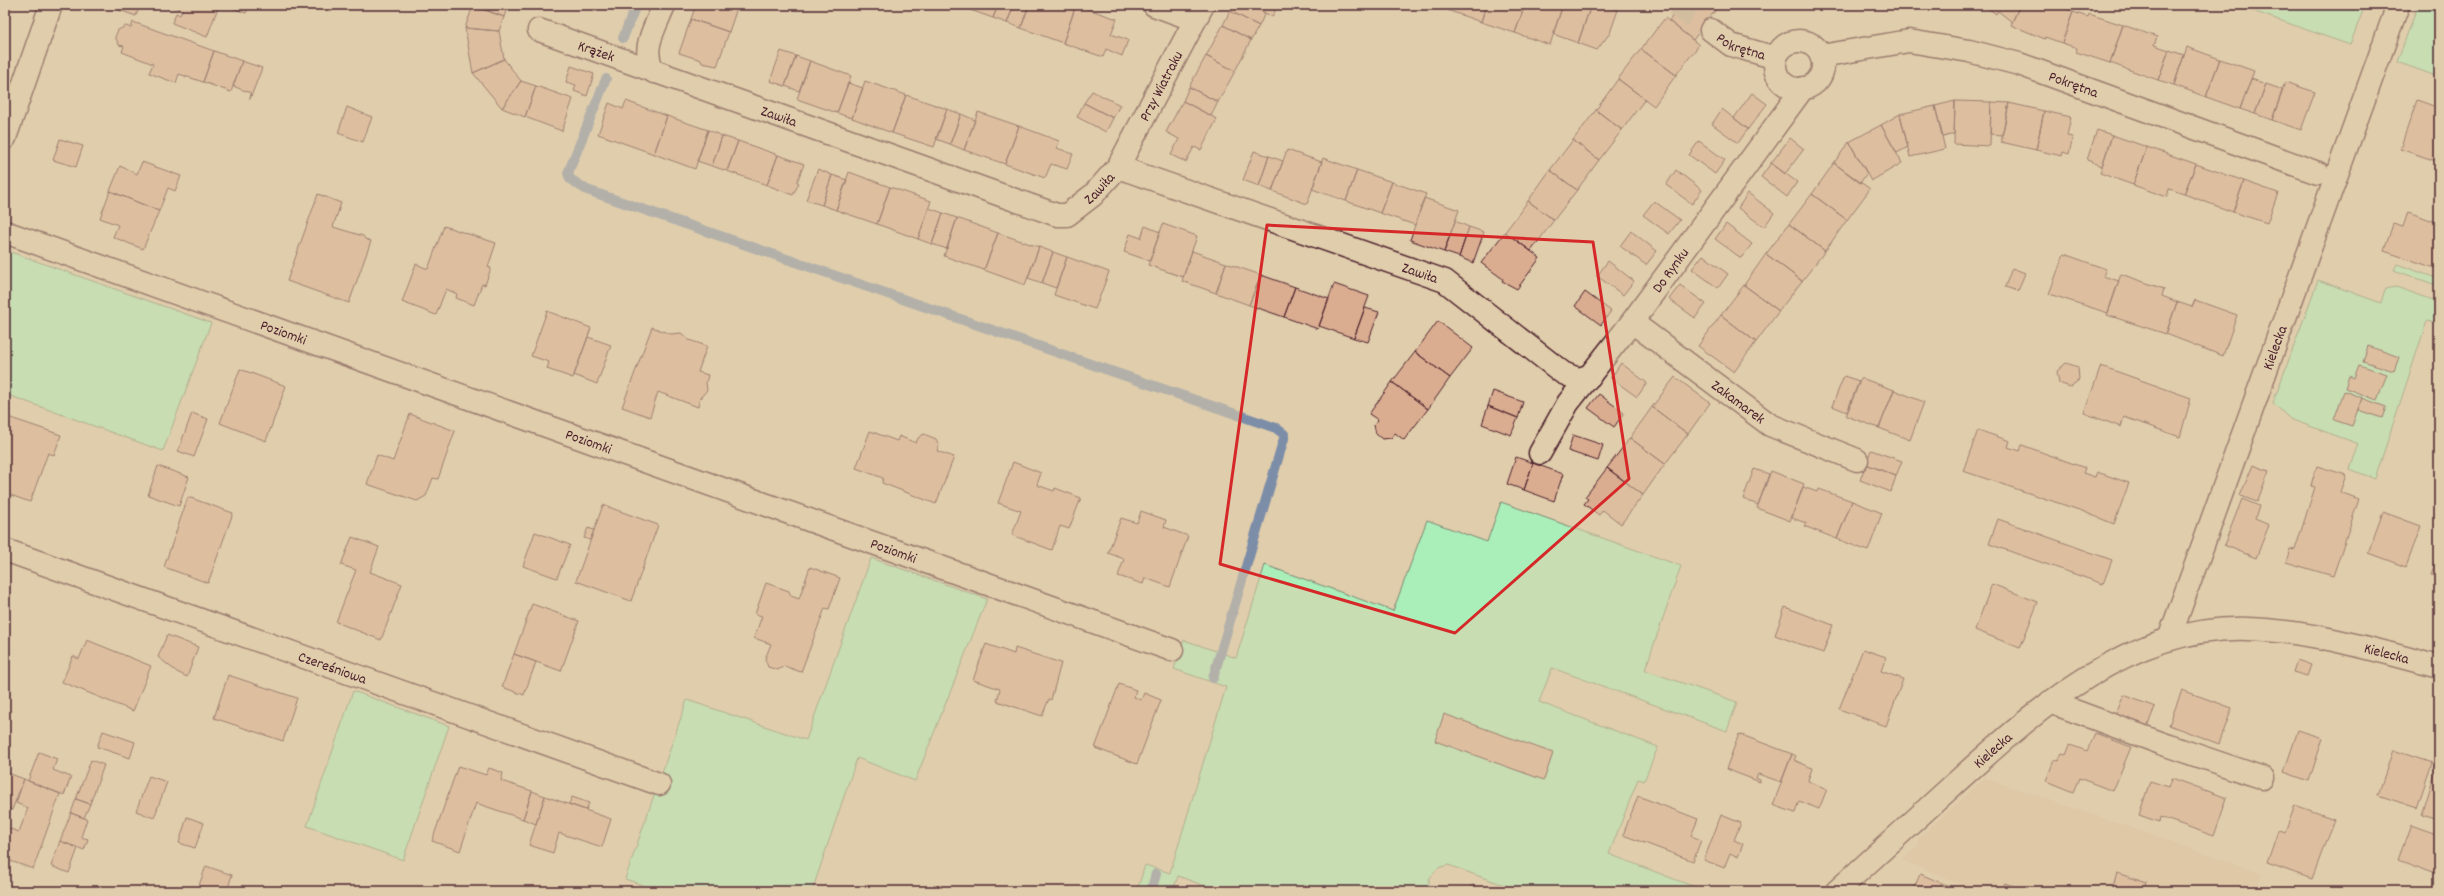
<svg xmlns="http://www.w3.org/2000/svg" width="2444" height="896" viewBox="0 0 2444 896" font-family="Dekko,sans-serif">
  <rect width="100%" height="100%" fill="#e0cdab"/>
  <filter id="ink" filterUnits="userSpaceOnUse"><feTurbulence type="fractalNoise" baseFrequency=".025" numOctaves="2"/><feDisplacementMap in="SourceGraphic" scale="8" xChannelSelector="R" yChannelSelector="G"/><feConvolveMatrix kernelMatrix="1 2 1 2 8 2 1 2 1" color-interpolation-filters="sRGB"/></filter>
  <g filter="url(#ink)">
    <!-- built -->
    <path fill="#dbc0a1" d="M1985 778 2234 863 2262 874 2255 891H1978L1902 860 1918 846 1919 838Z"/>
    <!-- green -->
    <path fill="#aaefba" stroke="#7a8772" d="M2236 5H2365L2350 45Z
      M2418 5H2439V77L2397 62Z
      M5 250 211 323 163 451 5 394Z
      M2397 264 2439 279V286L2394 270Z
      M2318 280 2381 303 2385 289 2396 287 2439 302V324L2427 321 2375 479 2350 469 2359 444 2290 419 2273 403Z
      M1501 502 1681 566 1645 670 1737 702 1727 731 1552 668 1539 702 1658 747 1644 781 1638 779 1609 854 1705 891H1514L1515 889 1448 865 1438 868 1429 879V891H1218L1178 876 1173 891H1137L1145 865 1170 873 1226 687 1174 669 1184 640 1236 658 1265 565 1393 611 1427 520 1487 542Z
      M871 558 987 599 915 781 857 758 812 891H661L625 879 687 700 806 740Z
      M353 691 449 726 403 860 307 826Z"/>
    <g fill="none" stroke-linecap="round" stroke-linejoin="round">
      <!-- stream -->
      <path stroke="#7b8da8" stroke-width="10" d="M623 38 636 5
        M606 79 568 173 570 179 587 190 1276 428 1285 435 1213 678
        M1151 891 1156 874"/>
    </g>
    <!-- building -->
    <path fill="#daad91" stroke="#4a1f2b" d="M121 5H140L136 16 119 10Z
      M169 5H219L207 37 172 23 176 13 180 15 182 10Z
      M224 5H250L246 13Z
      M474 5H508L504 17Z
      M696 5H738L729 32 691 19Z
      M956 5H998L993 18Z
      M998 5H1014L1007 23 993 18Z
      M1014 5H1029L1021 28 1007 23Z
      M1029 5H1076L1063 43 1021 28Z
      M1076 5 1117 19 1111 34 1128 40 1122 56 1106 49 1103 57 1063 43Z
      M1234 5H1251L1265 13 1259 26 1230 11Z
      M1251 5H1278L1272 17Z
      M1448 5H1486L1481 22 1447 10Z
      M1486 5H1525L1515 33 1481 22Z
      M1525 5H1556L1562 7 1550 45 1515 33Z
      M1563 5H1591L1578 43 1553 34Z
      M1591 5H1604L1618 10 1610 33 1597 50 1578 43Z
      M1680 5H1712L1717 8 1693 40 1669 21Z
      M1984 5H2020L2012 22 1998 11 1996 14Z
      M2020 5H2058L2073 12 2062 43 2045 37V39L2011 25Z
      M473 6 504 17 499 31 465 28Z
      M1230 11 1259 26 1251 40 1223 25Z
      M2073 12 2088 17 2089 14 2123 25 2110 63 2076 52 2077 48 2062 43Z
      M1665 18 1699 45 1676 75 1641 49Z
      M691 19 729 32 717 66 702 63 701 60 679 53Z
      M133 22 214 51 203 82 179 74 176 83 149 73 153 64 122 52 124 46 119 45 115 37 118 30 126 26 131 28Z
      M1223 25 1251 40 1235 71 1206 56Z
      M2123 25 2157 37 2154 45 2169 50 2158 80 2110 63Z
      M465 28 499 31 504 59 473 73Z
      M2187 47 2220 59 2206 97 2174 85Z
      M1641 49 1676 75 1654 106 1618 79Z
      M2169 50 2184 55 2174 85 2158 80Z
      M214 51 242 61 231 92 203 82Z
      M781 51 796 56 785 86 770 81Z
      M796 56 810 61 799 91 785 86Z
      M1206 56 1235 71 1218 102 1189 87Z
      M504 59 521 81 502 108 473 73Z
      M2220 59 2254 71 2240 109 2206 97Z
      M242 61 262 68 250 99 251 93 233 86Z
      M810 61 851 76 837 113 797 99Z
      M571 66 594 74 587 96 574 91 576 85 566 82Z
      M1618 79 1645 99 1622 130 1596 110Z
      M2251 79 2266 84 2255 114 2240 109Z
      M521 81 536 86 525 117 502 108Z
      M865 81 906 95 892 133 852 118Z
      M2285 82 2315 92 2301 130 2272 120Z
      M848 83 863 88 852 118 837 113Z
      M2266 84 2283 90 2272 120 2255 114Z
      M536 86 573 99 562 131 525 117Z
      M1189 87 1218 102 1211 116 1183 101Z
      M1092 91 1120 105 1113 118 1084 103Z
      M1752 93 1767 104 1748 129 1734 118Z
      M906 95 947 109 934 147 892 133Z
      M2417 100 2439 108V162L2400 149Z
      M626 101 667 116 654 154 598 134 609 103 623 109Z
      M1183 101 1217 119 1201 150 1194 147 1186 162 1171 155 1179 139 1166 132Z
      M1955 101 1954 134 1943 137 1935 106Z
      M1955 101 1991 102 1990 146 1954 144Z
      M1991 102 2009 103 2002 135 1990 134Z
      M1084 103 1113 118 1106 132 1077 117Z
      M2009 103 2044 111 2036 150 2001 142Z
      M1935 106 1945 149 1910 157 1900 114Z
      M347 107 372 117 363 142 338 133Z
      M947 109 961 114 950 144 936 139Z
      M1722 109 1748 129 1738 143 1712 124Z
      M1596 110 1622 130 1599 160 1573 140Z
      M2044 111 2071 117 2067 136 2073 137 2069 154 2063 152 2062 156 2036 150Z
      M978 112 1019 126 1005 164 964 150Z
      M961 114 975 120 964 150 950 144Z
      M1900 114 1908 147 1897 153 1881 125Z
      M667 116 708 130 695 169 654 154Z
      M1881 125 1902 163 1871 181 1849 142Z
      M1019 126 1059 141 1057 148 1073 154 1067 169 1051 164 1045 178 1005 164Z
      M708 130 722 136 712 166 697 161Z
      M2097 130 2112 135 2102 166 2087 160Z
      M2112 135 2147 147 2133 185 2100 173Z
      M722 136 738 141 727 171 712 166Z
      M1790 138 1804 149 1785 174 1771 163Z
      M60 139 83 146 76 167 53 160Z
      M1573 140 1599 160 1577 190 1550 170Z
      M738 141 778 155 767 185 727 171Z
      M1699 141 1725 160 1715 174 1689 155Z
      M1849 142 1867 173 1860 183 1834 163Z
      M2147 147 2196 164 2184 194 2169 189 2167 197 2133 185Z
      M1287 150 1322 162 1307 204 1272 191Z
      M1254 151 1269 156 1259 186 1243 180Z
      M778 155 804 164 797 182 799 183 793 195 767 185Z
      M1269 156 1283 161 1272 191 1259 186Z
      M1323 158 1357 170 1346 201 1312 189Z
      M142 162 181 176 175 191 168 188 159 211 110 191 120 166 137 174Z
      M1771 163 1797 182 1787 197 1761 177Z
      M1834 163 1870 189 1847 220 1812 194Z
      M2196 164 2244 181 2233 212 2184 194Z
      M818 169 832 175 822 205 806 200Z
      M1357 170 1392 182 1380 213 1346 201Z
      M1550 170 1577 190 1554 220 1528 201Z
      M1676 170 1702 190 1692 204 1666 185Z
      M849 172 890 187 877 224 836 210Z
      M832 175 847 180 836 210 822 205Z
      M2244 181 2278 193 2267 223 2233 212Z
      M1392 182 1426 194 1415 225 1380 213Z
      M890 187 931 201 918 239 877 224Z
      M110 191 159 211 143 249 113 237 118 225 100 218Z
      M1748 193 1774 213 1764 227 1738 208Z
      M318 194 341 203 333 227 363 236 365 239 371 241 349 303 287 281Z
      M1812 194 1847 220 1825 251 1789 224Z
      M1424 198 1459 210 1444 252 1410 240Z
      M1528 201 1554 220 1531 251 1505 232Z
      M1654 201 1680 220 1669 234 1643 215Z
      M929 208 943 213 932 244 918 239Z
      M2408 212 2439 223V257L2435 268 2384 251 2393 224 2403 227Z
      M943 213 957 218 947 249 932 244Z
      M957 218 998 233 984 270 944 256Z
      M1455 221 1469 227 1459 257 1444 252Z
      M1163 224 1197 236 1183 277 1148 265Z
      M1726 224 1752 244 1741 258 1715 239Z
      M1789 224 1825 251 1802 281 1766 254Z
      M444 226 496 243 488 267 491 268 485 285 482 284 474 305 456 298 457 294 446 289 436 315 402 302 416 264 428 269Z
      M1145 226 1160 232 1150 261 1124 252 1130 234 1141 238Z
      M1469 227 1484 232 1473 263 1459 257Z
      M1631 231 1657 251 1646 265 1620 246Z
      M1505 232 1540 258 1517 289 1502 281 1503 279 1481 263Z
      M998 233 1039 247 1025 285 984 270Z
      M1039 247 1053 252 1042 283 1028 278Z
      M1192 251 1226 263 1216 293 1182 281Z
      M1053 252 1067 257 1056 288 1042 283Z
      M1766 254 1802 281 1779 311 1744 285Z
      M2064 254 2106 269 2103 276 2119 281 2108 313 2049 294Z
      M1703 255 1728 274 1718 288 1692 269Z
      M1067 257 1109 272 1095 309 1054 295Z
      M1608 261 1634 281 1623 295 1597 276Z
      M1226 263 1261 275 1249 305 1216 293Z
      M2012 268 2025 273 2018 291 2005 287Z
      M2121 274 2164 289 2162 296 2177 302 2166 334 2107 315Z
      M1261 275 1295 287 1284 317 1249 305Z
      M1334 284 1369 296 1354 338 1319 326Z
      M1680 285 1706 304 1695 318 1669 299Z
      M1744 285 1779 311 1756 342 1721 315Z
      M1295 287 1329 299 1318 329 1284 317Z
      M1585 292 1611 311 1601 325 1575 306Z
      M2195 300 2237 315 2223 356 2166 334 2177 302 2192 307Z
      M1365 308 1379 312 1368 342 1354 338Z
      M547 311 591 328 573 378 547 369 549 362 531 356Z
      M1721 315 1756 342 1734 372 1698 346Z
      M1438 321 1473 348 1450 378 1415 352Z
      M652 327 671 334 681 333 689 340 707 346 698 372 708 375 706 383 707 390 700 398 698 407 658 392 650 417 622 407Z
      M588 337 611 345 597 384 574 375Z
      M2368 346 2399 357 2394 371 2363 361Z
      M1415 352 1450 378 1428 409 1392 382Z
      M1621 363 1647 383 1637 397 1611 378Z
      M2066 363 2078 367 2079 380 2070 387 2059 383 2057 371Z
      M2359 365 2387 374 2377 400 2345 388 2349 376 2354 378Z
      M2101 366 2191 398 2180 437 2124 417 2121 427 2084 413Z
      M240 369 286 386 266 441 220 423Z
      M1844 376 1859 381 1847 412 1832 406Z
      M1675 377 1710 403 1688 434 1652 407Z
      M1861 378 1894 390 1879 428 1846 416Z
      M1392 382 1428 409 1404 440 1395 433 1391 438 1382 439 1376 434 1374 425 1378 420 1369 414Z
      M1894 390 1924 402 1910 440 1879 428Z
      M1493 391 1523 402 1518 418 1488 406Z
      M2344 391 2362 398 2352 426 2334 420Z
      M1599 394 1624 413 1614 427 1588 408Z
      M2362 398 2386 407 2382 418 2358 410Z
      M1488 406 1518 418 1511 435 1482 424Z
      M1652 407 1688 434 1665 464 1630 438Z
      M192 413 208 419 194 457 178 451Z
      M410 414 455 431 438 479 433 478 426 496 417 501 367 484 377 455 393 461Z
      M5 416 61 435 54 455 48 453 30 502 5 493Z
      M1978 430 2010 441 2008 447 2020 451 2022 445 2085 468 2083 473 2095 477 2097 472 2129 483 2114 524 2082 511 1963 471Z
      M870 431 897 441 899 436 916 443 918 438 924 434 936 439 939 445 937 451 954 457 936 504 882 483 883 478 856 468Z
      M1573 435 1603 445 1598 461 1568 451Z
      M1630 438 1665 464 1643 495 1607 468Z
      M1871 450 1902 461 1896 476 1866 464Z
      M1516 457 1533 463 1524 490 1507 484Z
      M1013 462 1041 473 1037 485 1054 491 1055 488 1081 498 1069 529 1060 526 1052 550 1012 535 1021 511 998 503Z
      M1533 463 1563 474 1554 501 1524 490Z
      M1866 464 1896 476 1891 492 1860 480Z
      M2253 465 2269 471 2257 502 2240 496Z
      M158 466 189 477 179 506 148 495Z
      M2317 466 2346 475 2340 492 2359 499 2333 576 2286 562 2290 549 2295 550 2315 487 2311 486Z
      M1607 468 1643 495 1621 524 1603 510 1599 515 1584 504 1588 499 1585 497Z
      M1754 469 1769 474 1758 505 1743 499Z
      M1771 471 1804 484 1790 521 1757 508Z
      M1803 487 1817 492 1819 489 1852 501 1837 539 1804 526 1806 523 1792 518Z
      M188 497 233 513 208 583 164 567Z
      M2242 499 2259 506 2255 519 2269 525 2256 558 2224 545Z
      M1852 501 1882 513 1868 551 1837 539Z
      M603 505 658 525 631 601 576 581Z
      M1141 511 1166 520 1164 527 1188 536 1170 587 1145 578 1143 584 1118 576 1124 559 1108 553 1121 518 1137 523Z
      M2383 512 2421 526 2406 567 2368 553Z
      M1998 519 2112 560 2103 584 1989 544Z
      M588 528 594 530 590 540 584 538Z
      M535 532 570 545 557 578 523 566Z
      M352 537 379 547 370 572 402 584 381 640 336 622 356 570 341 565Z
      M2439 553V578L2431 575Z
      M810 567 840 578 829 609 825 608 801 672 784 666 778 670 768 667 765 659 771 644 754 638 762 616 755 614 766 583 789 591 791 596 799 599Z
      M1992 584 2038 602 2020 648 1975 630Z
      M532 604 579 621 561 671 514 654Z
      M1785 607 1833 625 1823 653 1775 635Z
      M167 635 198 647 187 677 177 672 158 657Z
      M87 640 151 666 133 711 62 682 73 656 79 659Z
      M986 644 1014 654 1015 648 1061 663 1051 700 1049 699 1042 716 997 701 1000 689 973 680Z
      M1863 649 1886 657 1881 671 1903 679 1886 726 1839 709Z
      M514 654 536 662 524 695 502 687Z
      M2297 660 2311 665 2307 676 2293 672Z
      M228 675 297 698 283 741 214 718Z
      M1119 684 1136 690 1134 697 1141 700 1144 693 1161 700 1137 764 1095 748Z
      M2182 690 2232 708 2219 744 2169 725Z
      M2124 695 2155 707 2147 727 2116 714Z
      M1444 714 1553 753 1544 780 1435 741Z
      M2298 730 2323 738 2309 781 2284 772Z
      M103 731 135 742 130 758 97 747Z
      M2095 733 2131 747 2113 791 2079 778 2073 792 2046 781 2054 760 2058 761 2062 753 2066 755 2070 745 2087 751Z
      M1739 734 1792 754 1781 782 1758 774 1756 778 1760 780V782L1726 769Z
      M2393 750 2432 763 2417 808 2378 795Z
      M39 752 57 759 53 770 71 777 64 795 28 781Z
      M1792 754 1796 756 1794 760 1812 768 1808 781 1827 789 1819 809 1799 801 1795 813 1773 805Z
      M2439 759V820L2422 815Z
      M91 760 104 765 90 804 76 799Z
      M458 766 486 775 489 768 503 773 501 781 532 791 523 819 476 803 460 851 432 841Z
      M5 772 24 779 12 810 5 807Z
      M149 776 167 782 154 818 136 811Z
      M2172 778 2227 798 2214 836 2160 817 2159 822 2139 815 2150 781 2169 787Z
      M24 779 60 794 33 869 5 859V837L8 828 19 832 28 808 16 803Z
      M532 791 545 796 536 824 523 819Z
      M545 796 611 819 602 847 559 833 553 853 529 845Z
      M1638 796 1698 819 1691 836 1701 840 1693 861 1623 835Z
      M572 797 589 803 586 810 569 804Z
      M76 799 90 804 84 818 71 813Z
      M2295 805 2334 819 2312 879 2267 863 2278 831 2285 833Z
      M71 813 87 819 81 837 88 839 84 850 60 841Z
      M1721 815 1741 823 1734 840 1743 844 1738 857 1730 853 1724 868 1704 860Z
      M187 817 204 823 195 848 179 843Z
      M2411 825 2439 835V865L2436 874 2398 860Z
      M60 841 78 848 69 873 51 866Z
      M206 866 232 875 227 891H197Z
      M2117 873 2147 883 2144 891H2112Z
      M1920 874 1937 881 1961 891H1913Z
      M2005 883 2025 891H2001Z
      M1472 885 1486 891H1470Z"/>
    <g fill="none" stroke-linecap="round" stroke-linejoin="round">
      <!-- minor-tunnel -->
      <path stroke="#c2aa91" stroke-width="22" stroke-dasharray="22 11" stroke-linecap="butt" d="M1675 5 1711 30"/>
      <defs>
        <g id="minor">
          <path d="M1154 5 1195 20"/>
          <path id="s1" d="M539 30 1057 215H1067L1093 195 1118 167 1203 5"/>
          <path id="s2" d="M1711 30 1731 45 1776 58"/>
          <circle cx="1799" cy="65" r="24"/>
          <path id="s3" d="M1821 56 1909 41 1969 51 2019 64 2318 173"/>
          <path d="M654 72C640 48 655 29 664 5"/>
          <path d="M5 138 51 5"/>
          <path id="s4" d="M1118 167 1445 281 1563 373 1578 379 1590 376"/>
          <path id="s5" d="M5 232 1172 650"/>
          <path id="s6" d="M1632 322 1770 425 1857 460"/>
          <path id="s7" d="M1540 453 1568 403 1632 322 1803 88"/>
          <path id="s8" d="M5 550 659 784"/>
          <path id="s9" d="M2169 639 2398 5"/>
          <path d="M2050 702 2166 745 2263 778"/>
          <path id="s10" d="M1837 891C1875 856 1913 822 1951 787 2034 712 2127 625 2248 629 2313 631 2376 650 2439 667"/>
        </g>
      </defs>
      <!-- minor casing -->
      <use href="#minor" stroke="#4a1f2b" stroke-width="25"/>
      <!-- minor -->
      <use href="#minor" stroke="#e0cdab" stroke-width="22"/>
    </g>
  </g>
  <!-- marked area -->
  <path d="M0 0H2444V896H0ZM1267 225 1593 242 1629 479 1455 633 1220 564Z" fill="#e0cdab" fill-opacity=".55" fill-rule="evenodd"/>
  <path fill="none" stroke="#d62828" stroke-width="3" stroke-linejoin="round" d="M1267 225 1593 242 1629 479 1455 633 1220 564Z"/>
  <g text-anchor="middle" stroke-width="4" stroke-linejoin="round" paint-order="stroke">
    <!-- street labels -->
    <g font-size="15" fill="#4a1f2b" stroke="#e0cdab">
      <text dy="5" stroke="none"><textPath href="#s2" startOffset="35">Pokrętna</textPath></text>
      <text dy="5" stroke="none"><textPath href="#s1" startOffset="61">Krążek</textPath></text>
      <text dy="5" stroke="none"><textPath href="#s3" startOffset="260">Pokrętna</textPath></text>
      <text dy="5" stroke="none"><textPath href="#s1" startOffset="722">Przy Wiatraku</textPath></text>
      <text dy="5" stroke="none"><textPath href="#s1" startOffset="255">Zawiła</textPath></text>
      <text dy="5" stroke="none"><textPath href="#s1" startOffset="602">Zawiła</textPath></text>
      <text dy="5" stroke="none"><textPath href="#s7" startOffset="225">Do Rynku</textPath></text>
      <text dy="5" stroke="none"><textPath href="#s4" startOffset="320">Zawiła</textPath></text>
      <text dy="5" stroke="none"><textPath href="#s5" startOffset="296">Poziomki</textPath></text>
      <text dy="5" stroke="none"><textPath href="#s9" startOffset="310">Kielecka</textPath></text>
      <text dy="5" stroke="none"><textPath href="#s6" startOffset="133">Zakamarek</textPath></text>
      <text dy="5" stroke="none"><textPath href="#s5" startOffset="620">Poziomki</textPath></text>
      <text dy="5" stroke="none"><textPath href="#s5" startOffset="944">Poziomki</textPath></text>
      <text dy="5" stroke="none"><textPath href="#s10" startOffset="641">Kielecka</textPath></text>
      <text dy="5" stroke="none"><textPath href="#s8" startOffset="348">Czereśniowa</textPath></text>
      <text dy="5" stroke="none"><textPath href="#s10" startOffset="210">Kielecka</textPath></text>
    </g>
  </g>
  <!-- margin -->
  <rect width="2444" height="896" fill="none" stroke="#e0cdab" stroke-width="20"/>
  <rect x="10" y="10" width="2424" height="876" fill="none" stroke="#4a1f2b" stroke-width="1.5" filter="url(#ink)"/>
</svg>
